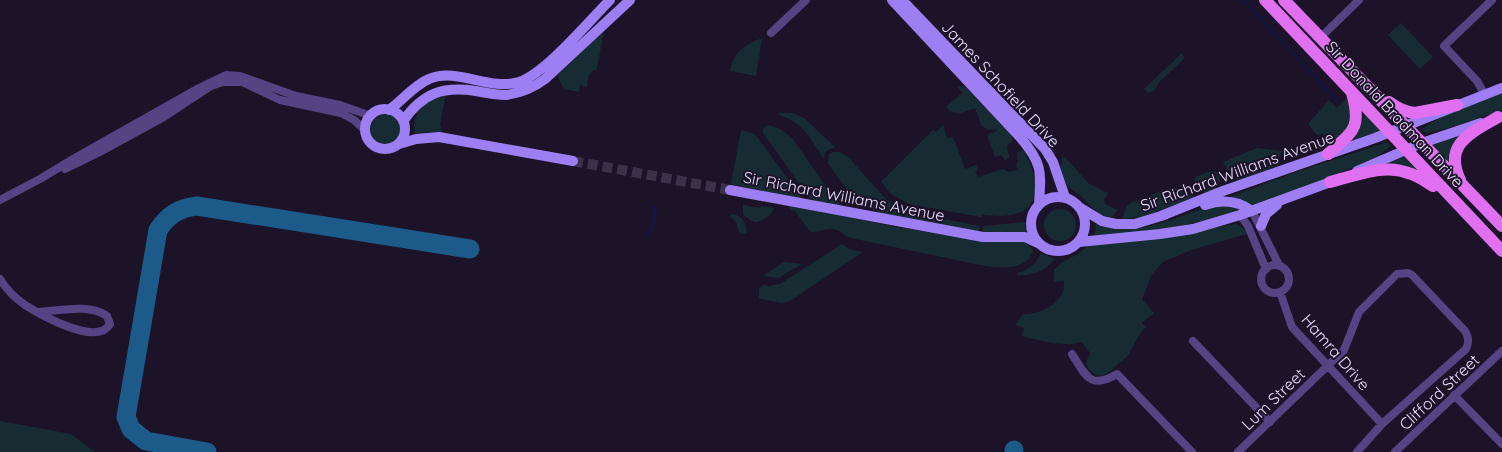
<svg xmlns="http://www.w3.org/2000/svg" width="1502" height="452" viewBox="0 0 1502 452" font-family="Quicksand,sans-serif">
  <rect width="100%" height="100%" fill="#1c1329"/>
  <!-- green -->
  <path fill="#172c32" d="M1401 23 1433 57 1420 69 1388 35Z
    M604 30 597 69C588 72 588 78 587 87L580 85 579 92 564 89 559 79 558 75Z
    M762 38 756 76 730 71C735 50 743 46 762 38Z
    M1181 54 1185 58 1159 82 1155 90 1148 93 1144 89Z
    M963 86 966 87 1012 136V141L1007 146 1009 157 1005 161 1002 155 995 157 987 135 997 131 996 129 989 130 982 126 975 108 961 113 951 112 946 107 962 93 958 87Z
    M1502 93V110L1449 128 1426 133 1422 129 1443 115Z
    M446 94 440 124 442 132 414 133C414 108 423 102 446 94Z
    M1347 98 1352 118 1342 138 1331 142 1323 134 1317 135 1308 124 1329 100 1337 108Z
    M1366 111 1384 130 1355 139 1354 138Z
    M779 113H793L804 118 835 147 826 151 823 158C810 137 803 123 779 115Z
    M371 129a15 15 0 1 1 30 0a15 15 0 1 1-30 0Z
    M768 125 780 129 792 138 832 195 845 209 815 201 808 196 763 133V129Z
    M943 125 947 138 953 137 965 169 976 165 978 170 975 171 978 177 1003 169 1009 172 1017 170 1016 165 1018 161 1017 153 1023 150C1034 166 1045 203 1019 213 1008 217 995 216 983 215L981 217 909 204 891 194 881 182 933 130 936 132Z
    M741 130 755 134 801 197 800 199 731 184Z
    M1461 133 1447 164 1430 144Z
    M1388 142 1391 146 1375 158 1253 208 1230 197 1296 172Z
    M1257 148 1282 151 1278 161 1279 165 1241 180 1233 179 1258 169C1253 156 1237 168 1228 172L1223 162Z
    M833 152H839L847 156 887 200 903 211 980 226 979 232 884 214C855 203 845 188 828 163L829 154Z
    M1407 154 1422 171 1381 166Z
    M1065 157 1088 183 1108 193 1104 200 1105 204 1118 210 1113 216C1100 220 1090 204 1081 196 1076 192 1069 189 1066 183 1062 178 1060 171 1060 164L1062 163 1061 159Z
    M1207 172H1218L1220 181 1216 189 1206 193 1198 189 1194 178Z
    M1170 188 1181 189 1195 197 1142 217 1122 219 1127 206 1131 203Z
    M1223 203 1241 208V212L1163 230 1095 235 1096 221C1105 225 1113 229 1123 229 1158 230 1189 210 1223 203Z
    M787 204 896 227 992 241 1025 242 1033 250C1028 271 1001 268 985 266L851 238C845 237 843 232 837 230 829 226 820 232 812 232L808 229 795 211 791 210Z
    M743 205 760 208 761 206 774 208C772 213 770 215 766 218 756 225 751 222 743 214Z
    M1044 225a16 16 0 1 1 32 0a16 16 0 1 1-32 0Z
    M731 214C740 215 749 223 746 233L742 234 739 232 736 222 730 216Z
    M1025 222 1026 232 983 233V226Z
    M1235 224 1244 228 1247 234 1191 250 1163 262 1152 274 1142 299 1154 313 1142 323 1146 327C1137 335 1135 344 1129 354 1126 359 1121 361 1117 365 1106 376 1095 382 1086 364L1090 353 1082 342C1062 347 1042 341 1022 336L1024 328 1015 325 1023 314C1040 315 1067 302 1064 281L1054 282V270C1064 259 1078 256 1089 245Z
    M842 244 849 249 863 252 790 301 782 303 761 299 759 297V288L763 285 769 286 780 284Z
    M1041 253 1053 258 1054 260C1043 272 1032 276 1017 275V273C1029 270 1036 264 1041 253Z
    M784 262 802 264 778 278 763 276Z
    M0 421 71 434 95 452H0Z"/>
  <!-- water -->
  <path fill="#111645" d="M656 206C658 220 654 230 645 239L644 238C652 228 654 219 652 207Z"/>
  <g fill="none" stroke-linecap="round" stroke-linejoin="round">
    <!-- stream -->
    <path stroke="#111645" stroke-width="2" d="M1241 0 1249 6 1338 102"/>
    <!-- taxiway -->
    <path stroke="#1c5a89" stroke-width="19" d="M207 452 146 441 131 429 126 417 158 230C168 215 179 208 197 206L470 249
      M1014 452V450"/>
    <!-- secondary-tunnel -->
    <path stroke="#3b3149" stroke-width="10" stroke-dasharray="10 5" stroke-linecap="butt" d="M573 161 730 190"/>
    <!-- street -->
    <path stroke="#554383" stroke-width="8" d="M771 33 806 0
      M1320 38 1359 0
      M1485 95 1477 81 1444 46 1492 0
      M65 169 100 152 164 117 211 86 223 82H242L280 100 341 113 354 120 366 131
      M0 200 40 179 73 159 199 88 226 75 240 76 296 96 340 105 371 116
      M1252 211 1279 265
      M1240 215 1248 226 1266 269
      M1261 279a14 14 0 1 1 28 0a14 14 0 1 1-28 0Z
      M0 279C6 289 15 298 25 305 41 315 97 347 110 324L107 316C89 303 59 311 38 312
      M1280 292 1292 327 1382 424
      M1193 341 1270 422
      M1072 354C1086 376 1090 390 1117 374L1192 452
      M1454 395 1502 444
      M1238 452 1344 350 1359 312 1397 274 1408 273 1412 275 1465 331C1469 338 1469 342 1466 349L1382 424 1357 452
      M1395 452 1502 351"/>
    <!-- secondary -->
    <path stroke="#9e7ff3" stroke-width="10" d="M892 0 1020 137C1043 164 1041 171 1039 205
      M902 0 1045 149 1053 162 1065 197
      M365 129a20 20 0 1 1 40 0a20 20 0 1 1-40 0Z
      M389 110C402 101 414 85 429 79 457 67 489 91 519 82 545 74 589 21 610 0
      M403 121C423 93 442 86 476 91 486 93 496 95 506 95 521 93 533 88 545 79L630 0
      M399 144 416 139 439 137 573 161
      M1357 171 1422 143 1481 123
      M730 190 983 237H1025L1040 244
      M1031 224a27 27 0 1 1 54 0a27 27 0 1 1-54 0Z
      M1205 205C1222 199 1237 200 1252 211
      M1079 207 1102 221 1116 224H1135L1161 216 1223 191 1375 138 1502 88
      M1261 226 1266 214 1277 205
      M1079 242 1160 234 1193 229 1240 215 1336 180"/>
    <!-- primary -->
    <path stroke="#e170f1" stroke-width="12" d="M1265 0 1502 251
      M1284 0 1502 226
      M1389 102C1397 108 1405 112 1415 113L1457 105
      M1328 154C1353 131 1362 129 1352 93
      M1460 180C1443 144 1471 133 1498 117
      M1330 182C1372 171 1395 159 1433 186"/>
  </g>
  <g text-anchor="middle" stroke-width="4" stroke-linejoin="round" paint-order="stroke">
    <!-- street labels -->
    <g font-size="16" fill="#e9defc" stroke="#1c1329">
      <text transform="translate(1001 84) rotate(47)" y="6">James Schofield Drive</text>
      <text transform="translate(1395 114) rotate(47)" y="6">Sir Donald Bradman Drive</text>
      <text transform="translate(1237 171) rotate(-20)" y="6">Sir Richard Williams Avenue</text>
      <text transform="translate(844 196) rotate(11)" y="6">Sir Richard Williams Avenue</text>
      <text transform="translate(1336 352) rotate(49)" y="6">Hamra Drive</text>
      <text transform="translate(1439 392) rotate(-43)" y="6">Clifford Street</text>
      <text transform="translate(1273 399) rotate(-44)" y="6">Lum Street</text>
    </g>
  </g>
</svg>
